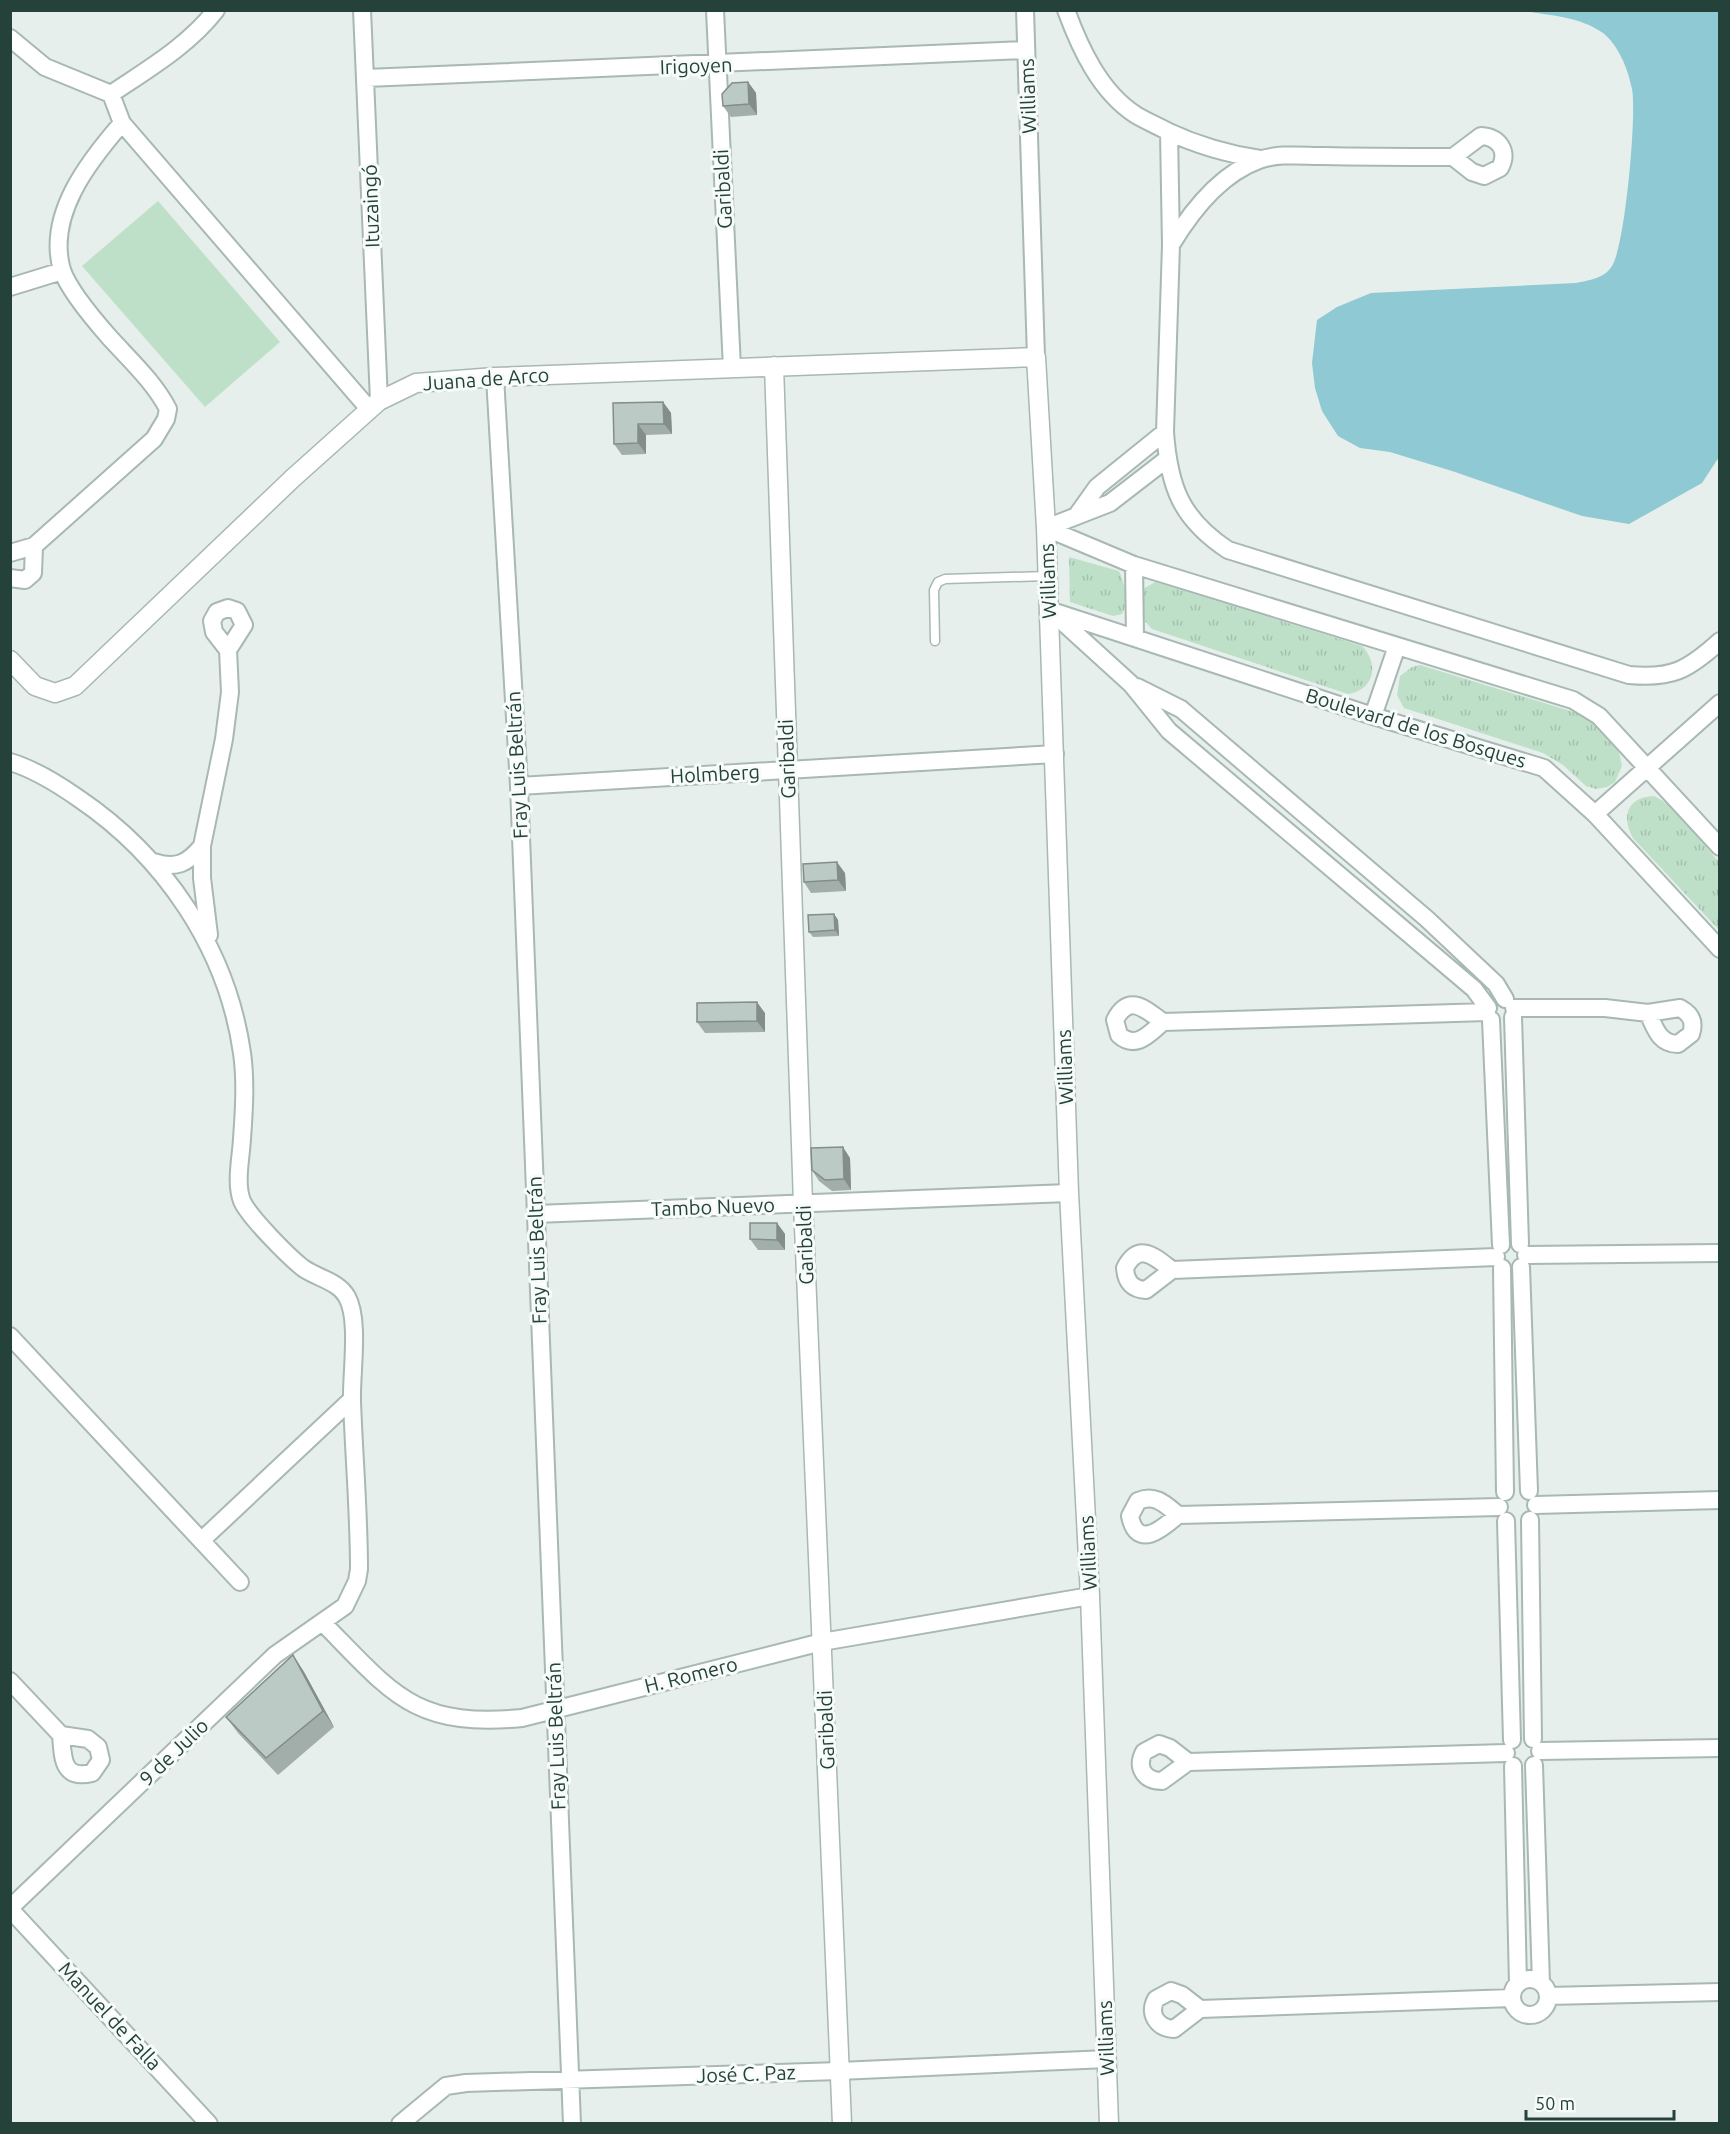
<svg xmlns="http://www.w3.org/2000/svg" width="1730" height="2134" viewBox="0 0 1730 2134" font-family="Ubuntu,sans-serif">
  <defs>
    <pattern id="park-tufts" width="24" height="20" patternUnits="userSpaceOnUse" patternTransform="scale(1.5)"><rect width="24" height="20" fill="#bfe0c8"/><path d="M3 7l-1-3M5 7V3M7 7l1-3M15 17l-1-3M17 17v-4M19 17l1-3" fill="none" stroke="#a4c1ad"/></pattern>
  </defs>
  <rect width="100%" height="100%" fill="#e6efeb"/>
  <!-- park -->
  <path fill="url(#park-tufts)" d="M1069 557 1119 571C1125 585 1130 601 1122 614L1113 616 1070 602Z
    M1155 582 1362 646C1379 663 1375 690 1348 694L1152 629 1143 619V589Z
    M1420 665 1580 714 1589 719 1619 752 1622 766 1615 782 1607 787 1596 789 1586 786 1563 765 1543 753 1404 708 1397 695 1400 676 1412 667Z
    M1654 796C1677 806 1702 843 1719 862V930L1633 838C1621 817 1627 797 1654 796Z"/>
  <!-- pitch -->
  <path fill="#bfe0c8" d="M158 201 280 342 205 407 82 266Z"/>
  <!-- water -->
  <path fill="#8ec9d4" d="M1524 11H1719V457L1702 483 1629 524 1582 516 1452 471 1390 452 1360 448 1338 436 1322 411 1315 388 1312 363 1317 320 1337 307 1371 293 1576 283C1589 280 1604 279 1612 266 1625 246 1637 114 1632 89 1628 69 1619 46 1603 33 1581 17 1549 15 1524 11Z"/>
  <g fill="none" stroke-linecap="round" stroke-linejoin="round">
    <defs>
      <path id="service" d="M935 641 934 590 938 582 945 579 1047 576"/>
      <path id="minor" d="M362 10 379 401
        M715 10 732 368
        M1025 10 1036 357
        M1066 10C1080 48 1100 92 1136 115 1146 121 1158 126 1169 132L1171 245 1165 432C1169 487 1181 519 1228 550L1629 675C1672 679 1688 670 1720 641
        M10 38 45 67 111 94C148 69 188 46 216 10
        M366 78 1026 50
        M111 94 122 123 369 409
        M1169 132C1199 146 1228 154 1260 159
        M1171 245C1192 210 1220 174 1259 160 1278 153 1303 156 1323 156 1367 157 1410 157 1453 157L1472 172 1484 176 1500 168C1509 151 1499 137 1481 136L1453 157
        M10 287 62 271
        M495 377 519 786 572 2124
        M1077 515 1097 487 1165 432
        M1046 528 1134 565 1573 700 1599 716 1720 847
        M1046 528 1110 503 1167 459
        M10 553 34 546 154 439 166 419 168 409C154 382 130 360 110 338 95 321 69 291 62 270 46 215 89 161 122 123
        M1134 565 1135 638
        M10 578 25 580 33 573 34 546
        M1049 610 1373 716 1544 768 1595 814 1720 949
        M1054 614 1131 684 1169 731 1474 989 1488 1008
        M1137 687 1181 709 1427 919 1496 984 1505 999
        M1373 716 1397 646
        M10 762C34 769 58 784 78 798 164 856 227 948 242 1053 246 1081 244 1111 242 1139 241 1158 235 1183 242 1201 249 1217 289 1257 303 1268 317 1278 338 1281 347 1297 360 1320 351 1374 352 1401 354 1457 359 1513 359 1569L357 1581 345 1606 275 1655 10 1908
        M519 786 1055 754
        M1595 814 1720 703
        M202 846V878L209 935
        M154 862C176 869 187 864 202 846L224 739 230 692 228 650 214 632 212 621 217 612 228 608 237 611 244 625 228 650
        M1514 1008H1605L1648 1013 1680 1008C1691 1014 1695 1022 1691 1034L1678 1044C1659 1044 1655 1028 1648 1013
        M1513 1017 1520 1244
        M1491 1020 1501 1245
        M1163 1022C1149 1034 1136 1050 1119 1035L1115 1020C1129 993 1145 1009 1163 1022L1487 1012
        M536 1214 1069 1193
        M1526 1255 1720 1253
        M1521 1267 1529 1491
        M1502 1268 1505 1492
        M1172 1270C1155 1257 1139 1241 1125 1268 1126 1282 1132 1289 1146 1290L1172 1270 1496 1257
        M10 1336 240 1582
        M1536 1505 1720 1500
        M1178 1515C1166 1505 1155 1493 1138 1501L1130 1516C1137 1551 1163 1528 1178 1515L1499 1507
        M1530 1520 1533 1739
        M1506 1521 1512 1740
        M203 1539 352 1399
        M323 1623C393 1694 414 1728 522 1718L822 1642 1090 1596
        M10 1681 61 1735 88 1739 98 1747 101 1760 92 1773C62 1780 63 1758 61 1735
        M1540 1751 1720 1748
        M1188 1762 1170 1748 1159 1744 1144 1752C1136 1767 1144 1781 1162 1781L1188 1762 1506 1753
        M1534 1765 1541 1983
        M1513 1766 1518 1984
        M10 1909 209 2124
        M1512 1997a18 18 0 1 1 36 0a18 18 0 1 1-36 0Z
        M1548 1996 1720 1992
        M1200 2009 1182 1995 1171 1991 1156 1999C1148 2014 1157 2028 1174 2029L1200 2009 1512 1998
        M400 2124 446 2086 466 2083 839 2071 1107 2059"/>
      <path id="tertiary" d="M774 366 803 1203 842 2124
        M10 660 35 686 55 693 75 686 293 478 379 401 416 383 495 377 1036 357 1046 528 1069 1193 1090 1596 1109 2124"/>
    </defs>
    <!-- service casing -->
    <use href="#service" stroke="#a8b8b2" stroke-width="11"/>
    <!-- minor casing -->
    <use href="#minor" stroke="#a8b8b2" stroke-width="20"/>
    <!-- tertiary casing -->
    <use href="#tertiary" stroke="#a8b8b2" stroke-width="21"/>
    <!-- service -->
    <use href="#service" stroke="#fff" stroke-width="8"/>
    <!-- minor -->
    <use href="#minor" stroke="#fff" stroke-width="16"/>
    <!-- tertiary -->
    <use href="#tertiary" stroke="#fff" stroke-width="18"/>
  </g>
  <!-- wall -->
  <path fill="#a1aea9" d="M748 82 756 93 757 115 731 117 723 106Z
    M663 402 671 413 672 434 646 435V454L622 455 614 444Z
    M845 873 846 891 811 893 804 882Z
    M834 914 838 920 839 936 813 937 809 932Z
    M765 1013V1032L705 1033 697 1022Z
    M850 1158 851 1190 832 1191 819 1181 812 1170Z
    M777 1223 785 1234V1250H758L750 1239Z
    M293 1655 304 1672 334 1727 278 1775 238 1733 226 1717Z"/>
  <!-- shaded-wall -->
  <path fill="#838d89" d="M748 82 756 93 757 115 749 104Z
    M663 402 671 413 672 434 664 424Z
    M638 424 646 435V454L638 443Z
    M837 862 845 873 846 891 838 880Z
    M834 914 838 920 839 936 835 930Z
    M757 1002 765 1013V1032L757 1021Z
    M843 1147 850 1158 851 1190 844 1179Z
    M777 1223 785 1234V1250L777 1240Z
    M293 1655 304 1672 334 1727 323 1711Z"/>
  <!-- building -->
  <path fill="#bbcac4" stroke="#838d89" stroke-width="1.5" d="M748 82 749 104 723 106 722 94 732 83Z
    M663 402 664 424H638V443L614 444 613 403Z
    M837 862 838 880 804 882 803 864Z
    M834 914 835 930 809 932 808 915Z
    M757 1002V1021L697 1022V1003Z
    M843 1147 844 1179 825 1180 812 1170 811 1148Z
    M750 1223H777V1240L750 1239Z
    M293 1655 323 1711 266 1758 226 1717Z"/>
  <g text-anchor="middle" stroke-width="6" stroke-linejoin="round" paint-order="stroke">
    <!-- street labels -->
    <g font-size="20" fill="#24423a" stroke="#f7fbf9">
      <text transform="translate(696 66) rotate(-2)" y="7">Irigoyen</text>
      <text transform="translate(1028 96) rotate(-92)" y="7">Williams</text>
      <text transform="translate(723 189) rotate(-93)" y="7">Garibaldi</text>
      <text transform="translate(371 206) rotate(-92)" y="7">Ituzaingó</text>
      <text transform="translate(486 379) rotate(-4)" y="7">Juana de Arco</text>
      <text transform="translate(1048 581) rotate(-92)" y="7">Williams</text>
      <text transform="translate(1416 728) rotate(17)" y="7">Boulevard de los Bosques</text>
      <text transform="translate(787 759) rotate(-92)" y="7">Garibaldi</text>
      <text transform="translate(517 765) rotate(-93)" y="7">Fray Luis Beltrán</text>
      <text transform="translate(715 774) rotate(-3)" y="7">Holmberg</text>
      <text transform="translate(1065 1067) rotate(-92)" y="7">Williams</text>
      <text transform="translate(713 1207) rotate(-2)" y="7">Tambo Nuevo</text>
      <text transform="translate(805 1245) rotate(-92)" y="7">Garibaldi</text>
      <text transform="translate(537 1250) rotate(-92)" y="7">Fray Luis Beltrán</text>
      <text transform="translate(1088 1553) rotate(-93)" y="7">Williams</text>
      <text transform="translate(691 1675) rotate(-14)" y="7">H. Romero</text>
      <text transform="translate(826 1730) rotate(-92)" y="7">Garibaldi</text>
      <text transform="translate(556 1736) rotate(-92)" y="7">Fray Luis Beltrán</text>
      <text transform="translate(174 1752) rotate(-44)" y="7">9 de Julio</text>
      <text transform="translate(110 2016) rotate(47)" y="7">Manuel de Falla</text>
      <text transform="translate(1106 2038) rotate(-92)" y="7">Williams</text>
      <text transform="translate(746 2074) rotate(-2)" y="7">José C. Paz</text>
    </g>
  </g>
  <!-- border -->
  <rect width="1730" height="2134" fill="none" stroke="#24423a" stroke-width="24"/>
  <!-- scale -->
  <path d="M1526 2110v9h148v-9" fill="none" stroke="#24423a" stroke-width="3"/>
  <text x="1535" y="2110" font-size="18" fill="#24423a" stroke="#f7fbf9" stroke-width="4.5" paint-order="stroke">50 m</text>
</svg>
